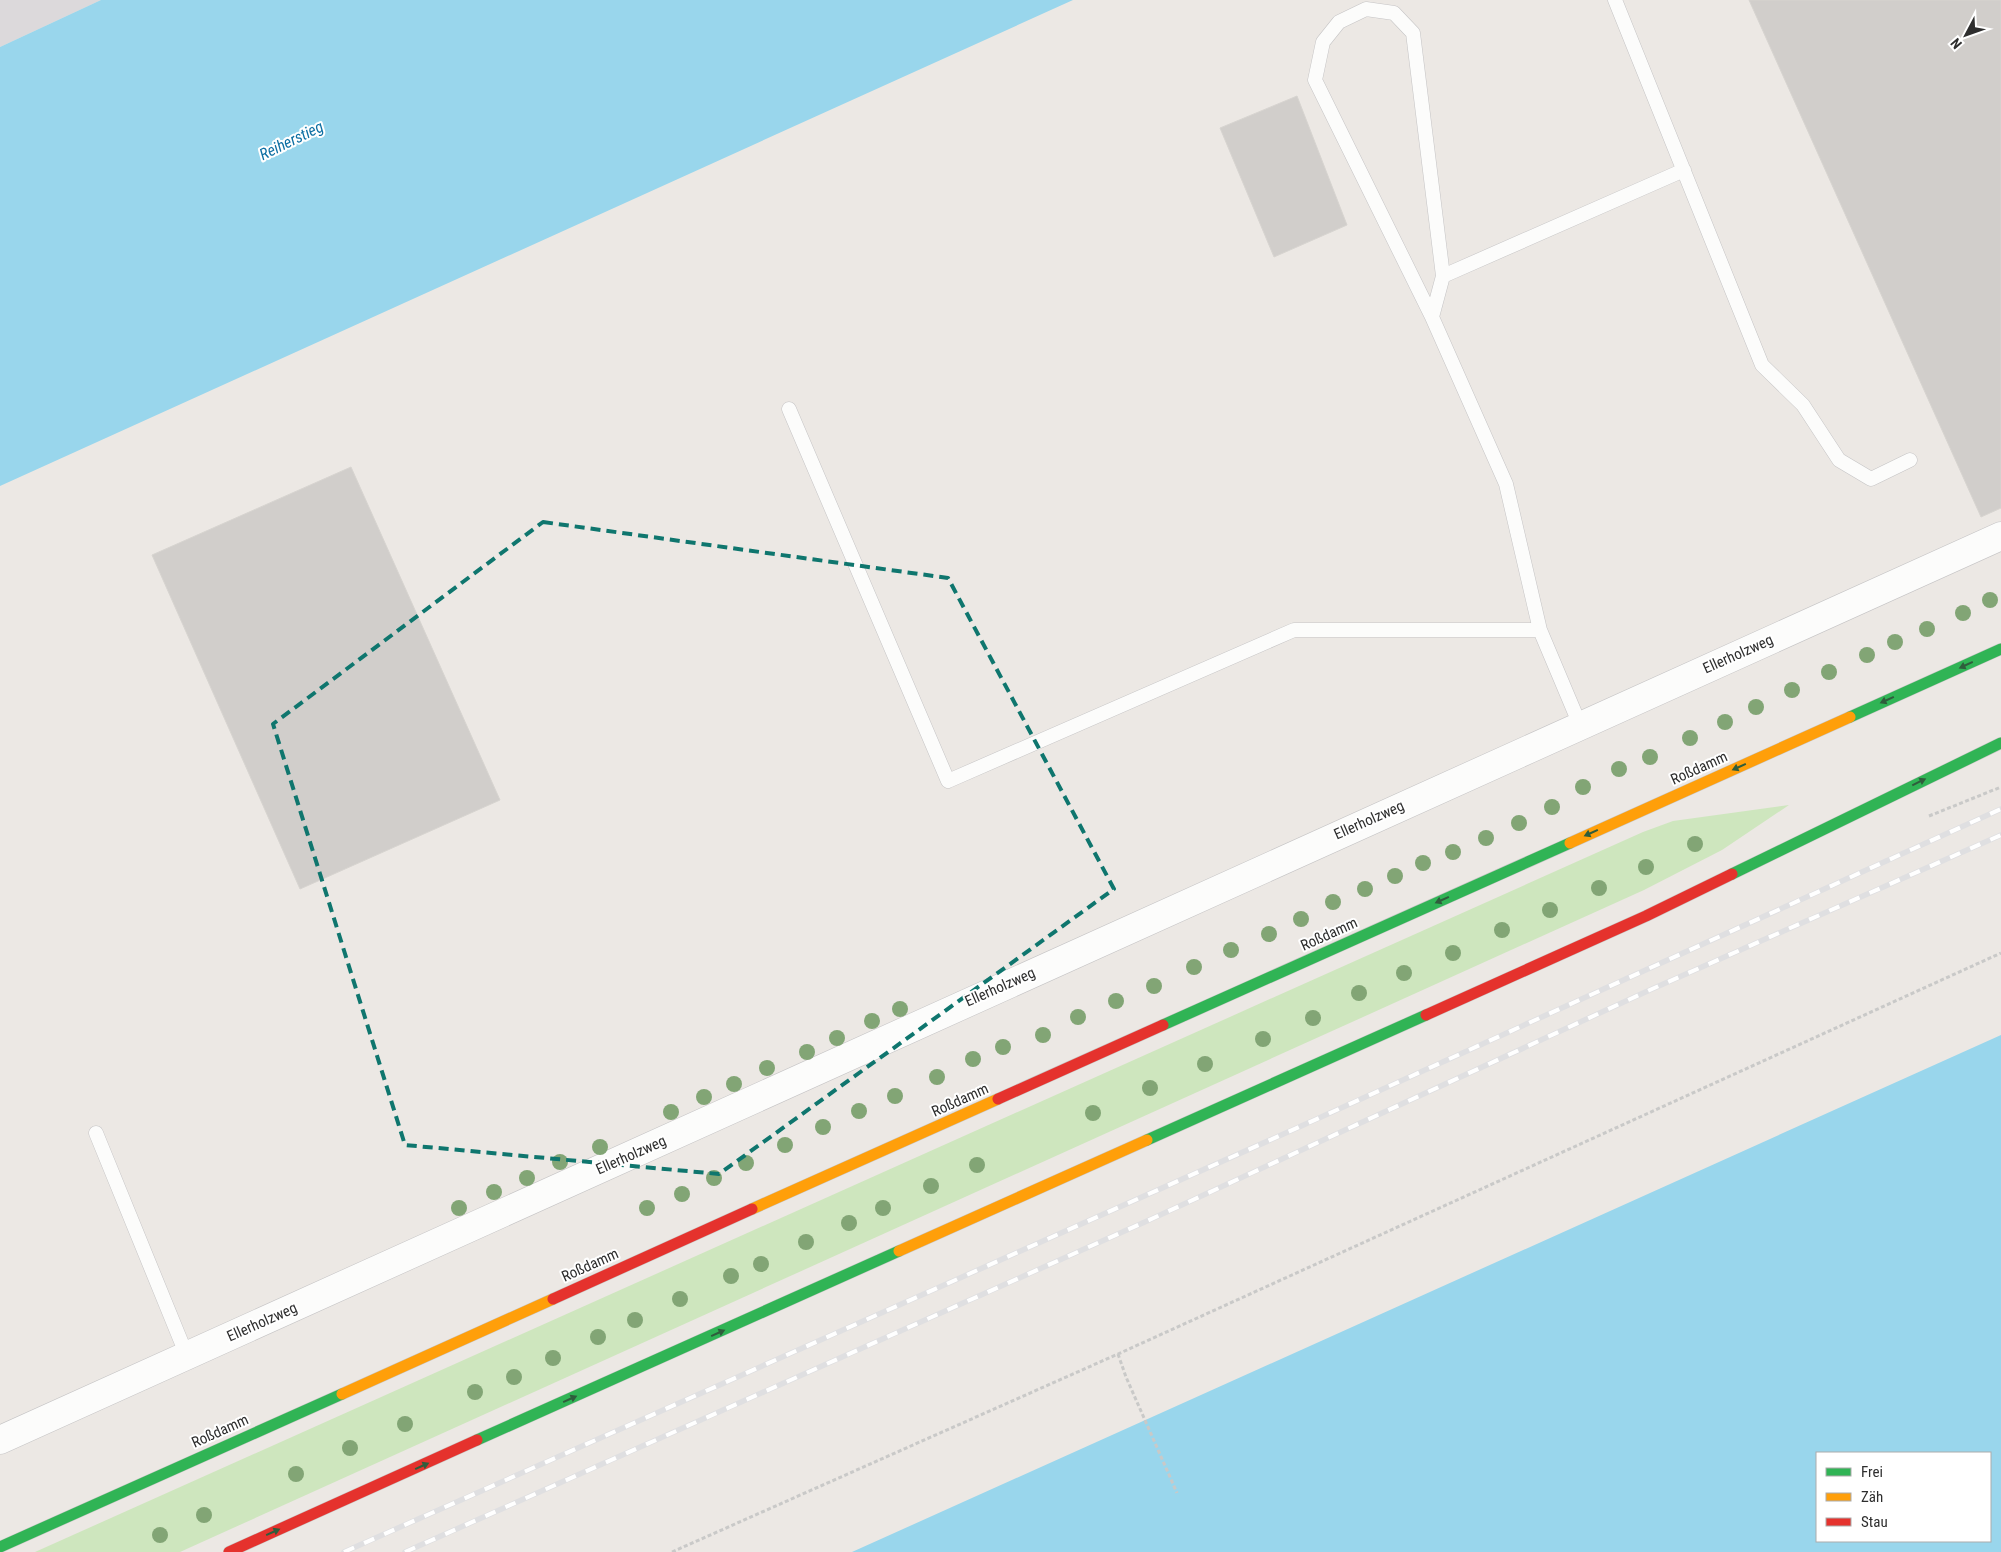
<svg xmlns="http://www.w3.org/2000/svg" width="2001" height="1552" viewBox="0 0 2001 1552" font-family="'Roboto Condensed',sans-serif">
  <rect width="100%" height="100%" fill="#ece8e4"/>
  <!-- industrial -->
  <path fill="#dcd9db" d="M0 0H101L0 47Z"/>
  <!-- green -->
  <path fill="#cee6be" d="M1789 805 1722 850 1644 890 180 1552H35L1643 832 1673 821Z"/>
  <!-- water -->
  <path fill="#99d6ec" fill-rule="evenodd" d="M101 0H1073L0 486V47Z
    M2001 1035V1552H852ZM1990 1453V1541H1817V1453Z"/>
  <!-- building -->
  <path fill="#d1cecb" stroke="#d7d4d0" d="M1749 0H2001V508L1981 517Z
    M1297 96 1347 225 1274 257 1220 128Z
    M351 467 500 800 300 889 152 555Z"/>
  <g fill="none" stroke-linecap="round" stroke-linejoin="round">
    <defs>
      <path id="lane" d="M1615 0 1762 365 1803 405 1839 460 1871 479 1910 460
        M1443 276 1684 170
        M1432 317 1443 276 1413 33 1394 13 1366 9 1339 22 1323 42 1315 80 1432 317 1506 484 1540 630 1580 725
        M789 409 948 781 1294 630H1540
        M96 1133 187 1356"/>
      <path id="street" d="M0 1440 2001 536"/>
      <path id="fast" d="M1850 717 2001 649
        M1732 874 2001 743
        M1163 1025 1570 843
        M1147 1140 1426 1015
        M477 1440 899 1251
        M0 1547 342 1394"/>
      <path id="slow" d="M1570 843 1850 717
        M752 1209 998 1099
        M899 1251 1147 1140
        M342 1394 553 1299"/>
      <path id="jam" d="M1426 1015 1646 916 1732 874
        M998 1099 1163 1025
        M553 1299 752 1209
        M229 1552 477 1440"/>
    </defs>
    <!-- lane casing -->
    <use href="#lane" stroke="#c5c4c5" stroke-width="15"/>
    <!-- street casing -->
    <use href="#street" stroke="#c5c4c5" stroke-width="29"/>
    <!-- fast casing -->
    <use href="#fast" stroke="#c6c5c4" stroke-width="12"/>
    <!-- slow casing -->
    <use href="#slow" stroke="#c6c5c4" stroke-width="12"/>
    <!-- jam casing -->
    <use href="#jam" stroke="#c6c5c4" stroke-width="12"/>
    <!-- path -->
    <path stroke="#c9c9c8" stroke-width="3" stroke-dasharray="4 2.5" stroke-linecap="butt" d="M1929 816 2001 787
      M1118 1354 1126 1377 1177 1493
      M672 1552 1118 1354 2001 953"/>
    <!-- lane -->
    <use href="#lane" stroke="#fcfcfb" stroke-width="14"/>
    <!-- street -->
    <use href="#street" stroke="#fcfcfb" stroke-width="28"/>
    <!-- fast -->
    <use href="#fast" stroke="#30b455" stroke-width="11"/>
    <!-- slow -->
    <use href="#slow" stroke="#ff9f0a" stroke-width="11"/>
    <!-- jam -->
    <use href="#jam" stroke="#e5322d" stroke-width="11"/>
    <defs>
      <path id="rail" d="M344 1552 1288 1132 2001 809
        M405 1552 1147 1221 1652 989 2001 835"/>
    </defs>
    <!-- rail casing -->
    <use href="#rail" stroke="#dfdfe1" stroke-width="5.5"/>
    <!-- rail -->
    <use href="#rail" stroke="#fff" stroke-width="4" stroke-dasharray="11" stroke-linecap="butt"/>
  </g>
  <!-- trees -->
  <g fill="#82a575">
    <circle cx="1990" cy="600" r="8"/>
    <circle cx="1963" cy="613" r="8"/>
    <circle cx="1927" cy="629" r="8"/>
    <circle cx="1895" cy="642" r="8"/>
    <circle cx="1867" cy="655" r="8"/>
    <circle cx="1829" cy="672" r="8"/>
    <circle cx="1792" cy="690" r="8"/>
    <circle cx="1756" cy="707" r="8"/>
    <circle cx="1725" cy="722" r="8"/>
    <circle cx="1690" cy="738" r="8"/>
    <circle cx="1650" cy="757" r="8"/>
    <circle cx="1619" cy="769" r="8"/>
    <circle cx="1583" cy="787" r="8"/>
    <circle cx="1552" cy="807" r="8"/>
    <circle cx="1519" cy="823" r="8"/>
    <circle cx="1486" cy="838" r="8"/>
    <circle cx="1695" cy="844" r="8"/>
    <circle cx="1453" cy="852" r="8"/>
    <circle cx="1423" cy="863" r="8"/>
    <circle cx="1646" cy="867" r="8"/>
    <circle cx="1395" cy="876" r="8"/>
    <circle cx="1599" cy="888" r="8"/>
    <circle cx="1365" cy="889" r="8"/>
    <circle cx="1333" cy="902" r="8"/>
    <circle cx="1550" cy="910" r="8"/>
    <circle cx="1301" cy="919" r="8"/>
    <circle cx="1502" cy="930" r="8"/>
    <circle cx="1269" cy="934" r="8"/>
    <circle cx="1231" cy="950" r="8"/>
    <circle cx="1453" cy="953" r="8"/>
    <circle cx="1194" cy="967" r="8"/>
    <circle cx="1404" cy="973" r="8"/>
    <circle cx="1154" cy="986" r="8"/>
    <circle cx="1359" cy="993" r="8"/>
    <circle cx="1116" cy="1001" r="8"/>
    <circle cx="900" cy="1009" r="8"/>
    <circle cx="1078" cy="1017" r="8"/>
    <circle cx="1313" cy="1018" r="8"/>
    <circle cx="872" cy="1021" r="8"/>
    <circle cx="1043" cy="1035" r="8"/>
    <circle cx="837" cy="1038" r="8"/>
    <circle cx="1263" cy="1039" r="8"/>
    <circle cx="1003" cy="1047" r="8"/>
    <circle cx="807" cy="1052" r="8"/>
    <circle cx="973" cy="1059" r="8"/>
    <circle cx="1205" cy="1064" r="8"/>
    <circle cx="767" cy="1068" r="8"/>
    <circle cx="937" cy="1077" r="8"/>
    <circle cx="734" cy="1084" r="8"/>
    <circle cx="1150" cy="1088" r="8"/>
    <circle cx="895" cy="1096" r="8"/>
    <circle cx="704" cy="1097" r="8"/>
    <circle cx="859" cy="1111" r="8"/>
    <circle cx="671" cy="1112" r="8"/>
    <circle cx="1093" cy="1113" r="8"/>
    <circle cx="823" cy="1127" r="8"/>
    <circle cx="785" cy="1145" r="8"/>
    <circle cx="600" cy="1147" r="8"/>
    <circle cx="560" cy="1162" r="8"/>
    <circle cx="746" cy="1163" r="8"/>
    <circle cx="977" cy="1165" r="8"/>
    <circle cx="527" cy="1178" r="8"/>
    <circle cx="714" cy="1178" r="8"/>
    <circle cx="931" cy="1186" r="8"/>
    <circle cx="494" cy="1192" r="8"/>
    <circle cx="682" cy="1194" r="8"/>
    <circle cx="459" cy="1208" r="8"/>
    <circle cx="647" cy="1208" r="8"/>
    <circle cx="883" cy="1208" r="8"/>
    <circle cx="849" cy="1223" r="8"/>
    <circle cx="806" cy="1242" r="8"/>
    <circle cx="761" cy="1264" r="8"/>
    <circle cx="731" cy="1276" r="8"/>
    <circle cx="680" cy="1299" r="8"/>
    <circle cx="635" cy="1320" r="8"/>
    <circle cx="598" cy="1337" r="8"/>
    <circle cx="553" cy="1358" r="8"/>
    <circle cx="514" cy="1377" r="8"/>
    <circle cx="475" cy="1392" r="8"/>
    <circle cx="405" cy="1424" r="8"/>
    <circle cx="350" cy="1448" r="8"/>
    <circle cx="296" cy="1474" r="8"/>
    <circle cx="204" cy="1515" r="8"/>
    <circle cx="160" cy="1535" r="8"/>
  </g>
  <!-- one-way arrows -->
  <defs><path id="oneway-solid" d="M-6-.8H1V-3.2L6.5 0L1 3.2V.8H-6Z" transform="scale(1.25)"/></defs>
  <g fill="#2f5d3c">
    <use href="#oneway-solid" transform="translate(1966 665) rotate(155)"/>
    <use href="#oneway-solid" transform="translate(1887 700) rotate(156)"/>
    <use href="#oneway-solid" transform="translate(1739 767) rotate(156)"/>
    <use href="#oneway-solid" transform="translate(1919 782) rotate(-26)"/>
    <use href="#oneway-solid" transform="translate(1591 833) rotate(156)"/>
    <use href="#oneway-solid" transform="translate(1442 900) rotate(156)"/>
    <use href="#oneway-solid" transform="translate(718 1333) rotate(-24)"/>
    <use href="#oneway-solid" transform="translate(570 1399) rotate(-24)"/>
    <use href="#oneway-solid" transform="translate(422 1466) rotate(-24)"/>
    <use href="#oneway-solid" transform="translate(273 1532) rotate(-24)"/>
  </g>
  <!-- marked area -->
  <path fill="none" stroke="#0f766e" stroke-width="4" stroke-dasharray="10 6" stroke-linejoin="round" d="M543 522 948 578 1114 889 719 1174 405 1145 273 724Z"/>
  <g text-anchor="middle" stroke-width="4" stroke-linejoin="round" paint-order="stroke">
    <!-- street labels -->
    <g font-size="15" fill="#2e2e2e" stroke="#fff">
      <text transform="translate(1738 654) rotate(-24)" y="5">Ellerholzweg</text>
      <text transform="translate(1699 768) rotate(-24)" y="5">Roßdamm</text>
      <text transform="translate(1369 820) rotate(-24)" y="5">Ellerholzweg</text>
      <text transform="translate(1329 934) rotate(-24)" y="5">Roßdamm</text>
      <text transform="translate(1000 987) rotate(-24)" y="5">Ellerholzweg</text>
      <text transform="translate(960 1100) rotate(-24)" y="5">Roßdamm</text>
      <text transform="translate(631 1155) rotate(-24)" y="5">Ellerholzweg</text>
      <text transform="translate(590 1265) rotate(-24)" y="5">Roßdamm</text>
      <text transform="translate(262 1322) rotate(-24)" y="5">Ellerholzweg</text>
      <text transform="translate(220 1431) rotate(-24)" y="5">Roßdamm</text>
    </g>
    <!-- water labels -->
    <g font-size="16" font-style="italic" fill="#0d6fa3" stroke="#fff">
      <text transform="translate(291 140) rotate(-26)" y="6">Reiherstieg</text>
    </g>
  </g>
  <!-- legend -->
  <rect x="1816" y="1452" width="175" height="90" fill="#ffffff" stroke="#ababab"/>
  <rect x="1826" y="1468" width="25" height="8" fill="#30b455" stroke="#ababab"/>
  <text x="1861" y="1477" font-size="15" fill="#2e2e2e">Frei</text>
  <rect x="1826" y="1493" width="25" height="8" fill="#ff9f0a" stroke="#ababab"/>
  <text x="1861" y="1502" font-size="15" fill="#2e2e2e">Zäh</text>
  <rect x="1826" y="1518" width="25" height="8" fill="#e5322d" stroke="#ababab"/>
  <text x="1861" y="1527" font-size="15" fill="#2e2e2e">Stau</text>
  <!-- north arrow -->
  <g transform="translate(1966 35) rotate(229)" stroke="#ffffff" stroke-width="4" paint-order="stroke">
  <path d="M0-4L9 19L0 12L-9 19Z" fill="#2e2e2e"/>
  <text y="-8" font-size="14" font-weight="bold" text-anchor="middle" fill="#2e2e2e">N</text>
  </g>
</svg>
